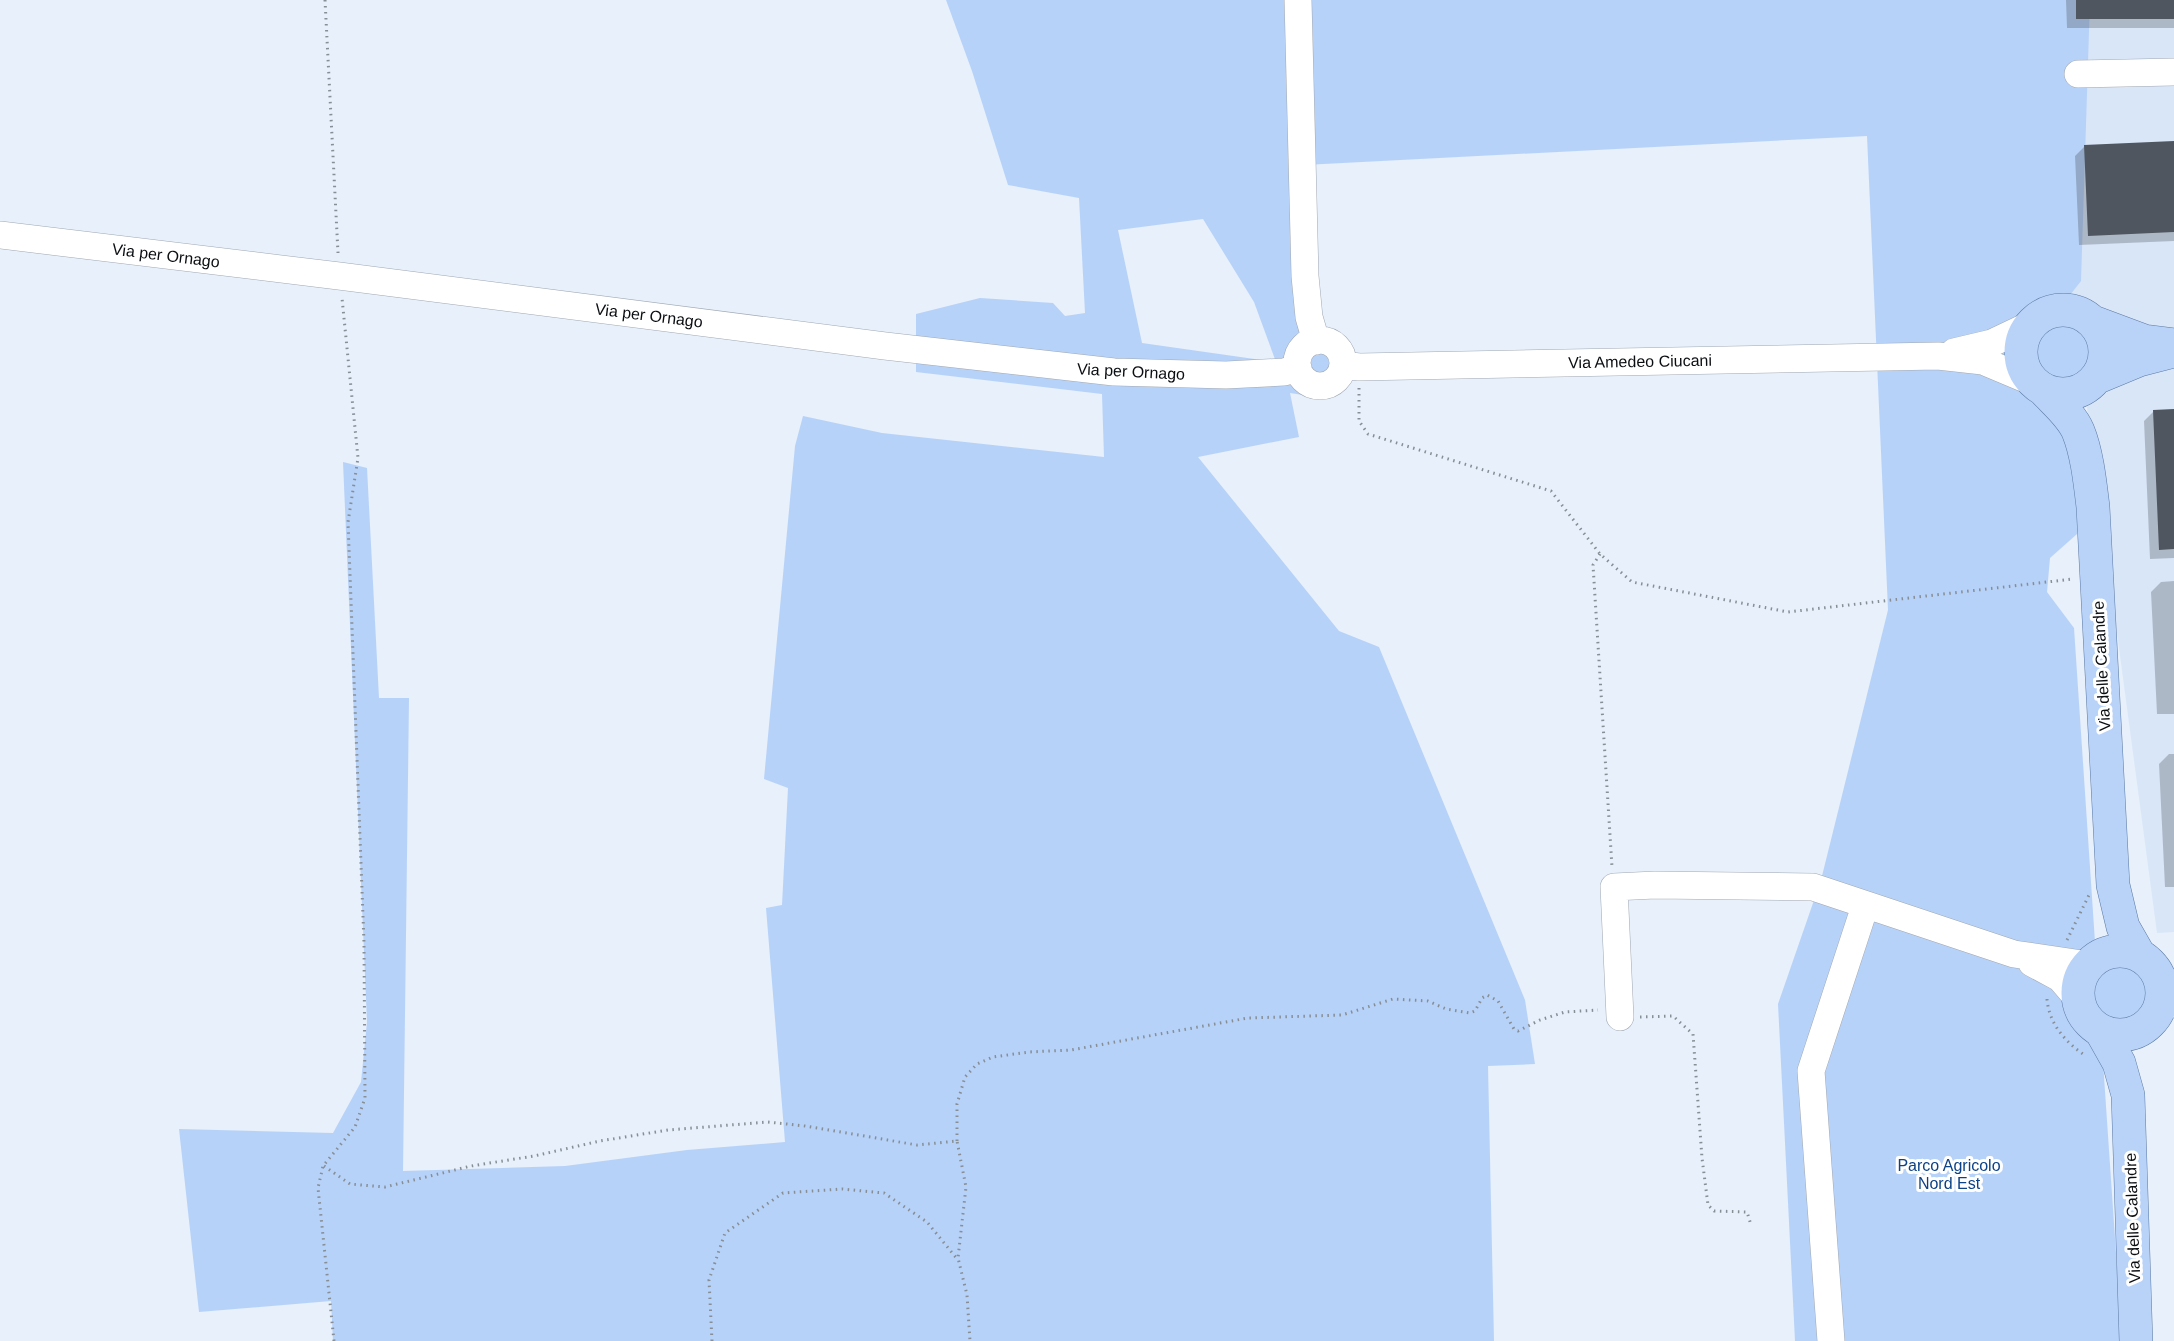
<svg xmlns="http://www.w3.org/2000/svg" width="2174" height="1341" viewBox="0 0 2174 1341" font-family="Helvetica,sans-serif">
  <rect width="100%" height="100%" fill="#e7f0fb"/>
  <!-- built -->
  <path fill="#d9e6f8" d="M2064 0H2174V932L2157 933 2071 288Z"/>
  <!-- green -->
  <path fill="#b7d2f8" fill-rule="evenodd" d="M946 0H2090L2081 281 2060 308 2058 321C2091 322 2104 351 2083 376L2077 534 2050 558 2047 592 2074 628 2097 972C2156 933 2169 1031 2118 1024 2112 1024 2106 1020 2100 1018L2122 1341H1795L1778 1004 1821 880 1888 610 1867 136 1304 165 1303 395 1290 393 1299 437 1198 457 1339 631 1379 647 1525 1000 1535 1064 1488 1066 1494 1341H333L331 1301 199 1312 179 1129 333 1133 361 1082 367 1022 343 462 367 468 379 698H409L403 1171 565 1166 687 1150 785 1142 766 908 782 905 788 788 764 779 795 446 803 416 882 433 1104 457 1102 394 916 372V314L980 298 1053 303 1065 316 1085 313 1079 198 1008 185 972 71ZM1203 219 1254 302 1276 362 1142 343 1118 230Z
    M1307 363a13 13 0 1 1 26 0a13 13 0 1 1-26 0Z"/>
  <!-- shadow -->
  <path fill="#0003" d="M2066 0H2174V28H2067Z
    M2174 143V241L2079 245 2075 156 2085 146Z
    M2154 411H2174V558L2150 559 2144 421Z
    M2174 581V714H2157L2151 592 2161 582Z
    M2169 754H2174V887H2165L2159 764Z"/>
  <!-- building -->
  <path fill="#4f5660" d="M2076 0H2174V19H2076Z
    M2174 141V232L2088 236 2084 145Z
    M2174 409V549L2159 550 2153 410Z"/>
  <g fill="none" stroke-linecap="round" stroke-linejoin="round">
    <defs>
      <path id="minor" d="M1298 0 1305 276 1309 317 1316 341
        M2078 74 2174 72
        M0 235 339 276 885 346 1114 372 1226 375 1284 372 1298 368
        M1297 363a23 23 0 1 1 46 0a23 23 0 1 1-46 0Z
        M1954 352 1992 343 2032 324
        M1343 365 1359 367 1938 356 1983 361 2033 382
        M2032 963 2060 978 2078 999
        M2160 979 2174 984
        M2159 1010 2174 1002
        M1620 1017 1614 887 1655 885 1813 887 2014 954 2089 965
        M1831 1341 1811 1071 1865 906"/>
      <path id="major" d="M2021 352a42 42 0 1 1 84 0a42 42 0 1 1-84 0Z
        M2093 322 2144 341 2174 345
        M2098 377 2139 360 2174 351
        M2044 390C2056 403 2071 415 2078 431 2087 453 2090 482 2093 507L2113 885 2123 927 2139 955
        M2078 993a42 42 0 1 1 84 0a42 42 0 1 1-84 0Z
        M2101 1031 2119 1063 2128 1095 2136 1341"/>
    </defs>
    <!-- minor casing -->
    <use href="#minor" stroke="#a1a8b3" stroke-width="28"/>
    <!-- major casing -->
    <use href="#major" stroke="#5c7aa4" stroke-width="34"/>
    <!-- path -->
    <path stroke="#878e95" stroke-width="3" stroke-dasharray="1.5 4.5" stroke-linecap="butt" d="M325 0 338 253
      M1359 388V421L1368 434 1551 491 1600 554 1632 582 1788 612 2073 579
      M1600 554 1593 565 1612 867
      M2067 940 2089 895
      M2047 999C2049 1024 2066 1043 2086 1056
      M1640 1017 1673 1016 1693 1034 1702 1158 1708 1205 1714 1211 1747 1212 1751 1225
      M957 1141V1104L965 1077 977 1064 993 1057 1029 1052 1071 1050 1248 1018 1342 1015 1393 999 1428 1001 1446 1009 1470 1013 1475 1011 1482 998 1487 995 1498 1001 1514 1029 1518 1031 1540 1020 1565 1012 1598 1010
      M324 1166 350 1184 385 1187 471 1166 534 1156 600 1141 668 1130 768 1122 805 1126 917 1145 957 1141 966 1187 958 1258 967 1295 970 1341
      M334 1341 318 1188 323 1166 355 1127 365 1098 364 943 348 522 358 458 342 298
      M712 1341 709 1280 725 1233 783 1193 842 1189 884 1193 927 1222 958 1260"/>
    <!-- minor -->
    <use href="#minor" stroke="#fff" stroke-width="27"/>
    <!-- major -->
    <use href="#major" stroke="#b8d2f8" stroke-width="33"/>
  </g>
  <g text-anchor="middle" stroke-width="6" stroke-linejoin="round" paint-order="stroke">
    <!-- street labels -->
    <g font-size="16" fill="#0b0e11" stroke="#fff">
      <text transform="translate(166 255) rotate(7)" y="6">Via per Ornago</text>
      <text transform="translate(649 315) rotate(7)" y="6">Via per Ornago</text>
      <text transform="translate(1640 361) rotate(-1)" y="6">Via Amedeo Ciucani</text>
      <text transform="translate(1131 371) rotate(3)" y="6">Via per Ornago</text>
      <text transform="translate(2101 666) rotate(-93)" y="6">Via delle Calandre</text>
      <text transform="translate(2132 1218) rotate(-92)" y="6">Via delle Calandre</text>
    </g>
    <!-- park labels -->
    <g font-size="16" fill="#0c4286" stroke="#fff">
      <text x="1949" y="1171">Parco Agricolo<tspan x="1949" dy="18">Nord Est</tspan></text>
    </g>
  </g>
</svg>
